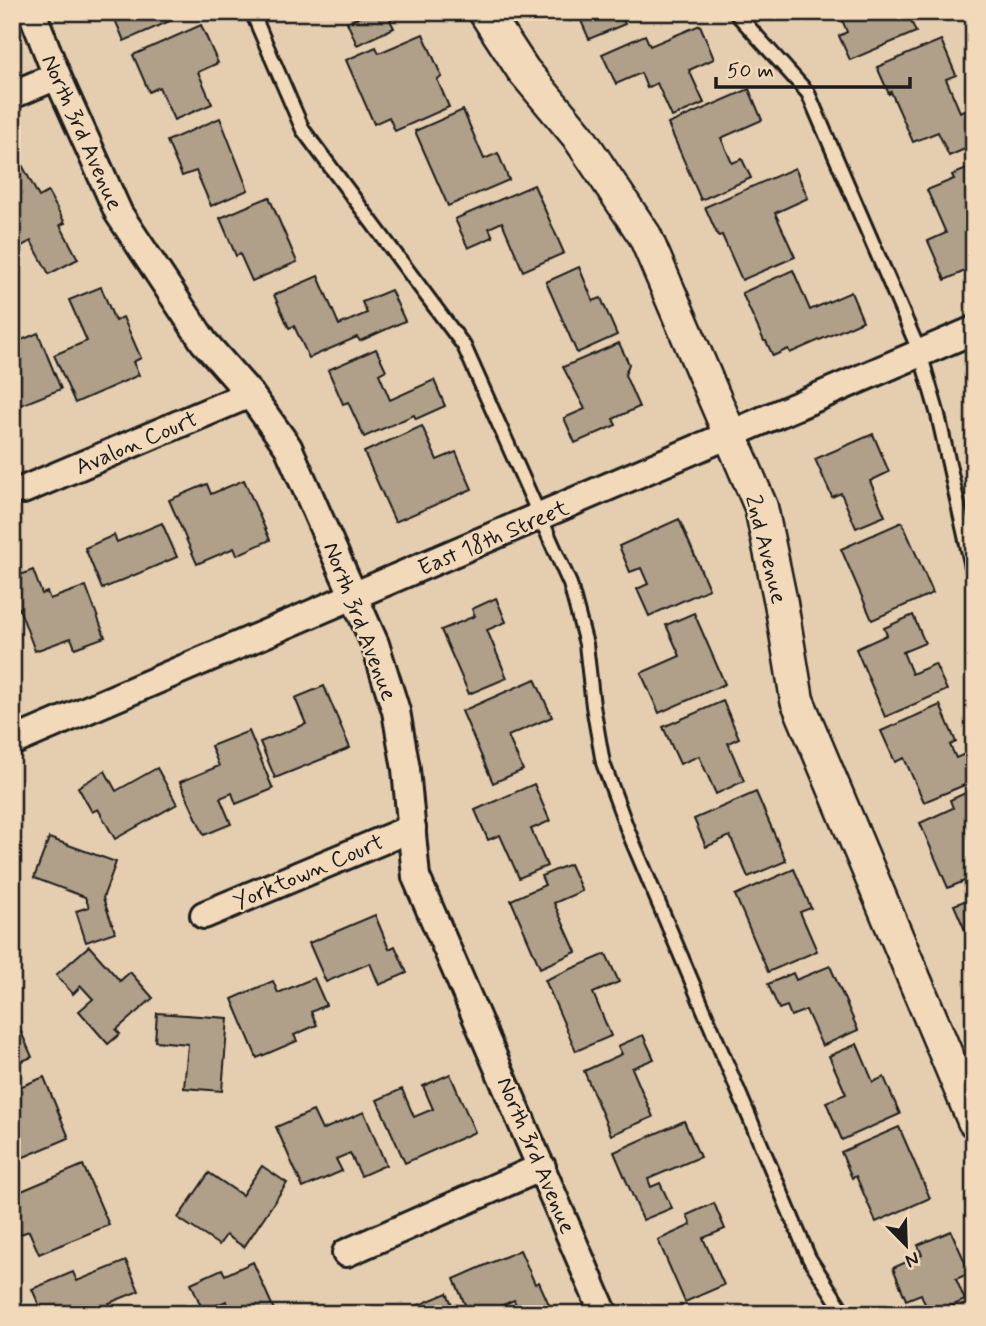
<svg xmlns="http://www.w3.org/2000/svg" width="986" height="1326" viewBox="0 0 986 1326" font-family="Mynerve,sans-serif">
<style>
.building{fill:#b09f89;stroke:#1c1c1c;stroke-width:2}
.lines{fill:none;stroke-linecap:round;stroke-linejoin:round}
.service-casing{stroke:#1c1c1c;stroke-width:18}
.minor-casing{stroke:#1c1c1c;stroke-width:32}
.tertiary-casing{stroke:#1c1c1c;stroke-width:37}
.service{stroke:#f2d9ba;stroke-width:12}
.minor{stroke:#f2d9ba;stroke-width:26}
.tertiary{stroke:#f2d9ba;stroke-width:32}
.labels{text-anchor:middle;stroke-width:5;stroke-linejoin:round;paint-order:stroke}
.street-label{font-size:23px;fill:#1c1c1c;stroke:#f2d9ba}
</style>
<rect width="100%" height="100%" fill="#e5ceb0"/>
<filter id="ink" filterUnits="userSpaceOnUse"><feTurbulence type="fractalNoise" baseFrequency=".0143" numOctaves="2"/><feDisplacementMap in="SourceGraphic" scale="14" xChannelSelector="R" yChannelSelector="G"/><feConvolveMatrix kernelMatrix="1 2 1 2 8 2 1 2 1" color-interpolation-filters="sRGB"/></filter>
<g filter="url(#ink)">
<!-- building -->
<g class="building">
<polygon points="107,12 175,12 177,18 124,41 114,17 110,19"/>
<polygon points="360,12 408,12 390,20 394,28 357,45 347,22 362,16"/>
<polygon points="566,12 620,12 625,24 589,39 579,16 570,21"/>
<polygon points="839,12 907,12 916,32 850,60 839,36 847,32"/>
<polygon points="201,25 218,63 198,72 212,104 174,120 159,87 149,92 133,55"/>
<polygon points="700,25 714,59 689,70 704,103 672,117 657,83 647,88 641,73 616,84 602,54 645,35 650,46"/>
<polygon points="423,34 442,77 437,79 449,107 395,131 389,117 374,124 346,60 376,47 379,53"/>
<polygon points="941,40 956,75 946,79 960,112 970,107 974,117 974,145 949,156 938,132 913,142 891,92 889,94 877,67"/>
<polygon points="749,89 762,120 721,138 732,163 742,159 751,178 701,200 668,124"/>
<polygon points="463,110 484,159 498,153 509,180 448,206 415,131"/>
<polygon points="220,118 248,190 211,206 196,171 182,176 167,141"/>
<polygon points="20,161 39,197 48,192 65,223 60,225 78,259 49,274 31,241 12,251 12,166"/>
<polygon points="974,166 974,267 945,280 928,241 946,233 927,190 954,179 952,175"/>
<polygon points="795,168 808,198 775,213 795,257 742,280 722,235 718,236 705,207"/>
<polygon points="534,185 564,253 523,271 502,222 489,228 493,237 468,248 455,219"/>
<polygon points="269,197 297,262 252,281 240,254 236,256 220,218"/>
<polygon points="579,267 593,301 601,298 617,335 577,353 546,282"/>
<polygon points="793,270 810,310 851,292 863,321 790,353 788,349 773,356 766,341 764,341 742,293"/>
<polygon points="318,276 339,325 367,313 362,302 391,290 405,321 360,341 357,337 309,358 294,326 289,328 274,295"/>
<polygon points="101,287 115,321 123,317 141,358 133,362 139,375 75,403 54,355 87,341 69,300"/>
<polygon points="38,333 61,389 16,407 12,399 12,344"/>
<polygon points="619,343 629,364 625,375 639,407 613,419 616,425 575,443 564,418 585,409 563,367"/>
<polygon points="376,349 386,370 379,374 390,400 434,380 445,406 416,419 414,415 364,437 348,402 343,404 328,370"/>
<polygon points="422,426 437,460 456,452 472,489 395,522 364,452"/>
<polygon points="873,434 889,472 870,481 885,516 856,528 841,493 832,497 815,459"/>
<polygon points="244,480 270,540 237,555 234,548 197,564 169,500 207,484 211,494"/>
<polygon points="679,519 709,589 649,616 637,589 648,584 641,568 630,572 619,546"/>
<polygon points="902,522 933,593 872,620 841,549"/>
<polygon points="162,523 177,557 102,589 85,548 114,535 117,542"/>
<polygon points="33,570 42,594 47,592 50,599 86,586 105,637 75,648 71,638 35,651 19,608 12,610 12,578"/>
<polygon points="496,598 506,622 487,630 507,678 469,694 441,630 475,616 472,609"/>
<polygon points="694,613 725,684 659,713 641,673 680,656 666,625"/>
<polygon points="913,615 925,643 903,652 912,674 935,664 947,690 885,717 856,649 887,635 884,628"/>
<polygon points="535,679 552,717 508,736 523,770 493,783 462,711"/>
<polygon points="324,686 350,748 275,778 260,742 306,724 295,698"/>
<polygon points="723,701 739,738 728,743 744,781 716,794 699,756 680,764 663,727"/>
<polygon points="940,705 956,742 950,745 956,758 974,750 974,781 924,802 904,758 895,762 881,731"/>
<polygon points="249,731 273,789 236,804 232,793 220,798 231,824 204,835 180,782 219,766 211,746"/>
<polygon points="157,768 177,804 115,839 98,809 92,812 78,787 105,771 116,791"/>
<polygon points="534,784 550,821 531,829 547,866 519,878 500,835 488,840 475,810"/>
<polygon points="974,789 974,822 966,825 974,843 974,877 948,888 920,823 953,808 950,800"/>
<polygon points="756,792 786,861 748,877 730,836 706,847 694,819"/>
<polygon points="49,838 116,862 103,898 115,932 86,942 76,911 89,907 85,897 34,878"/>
<polygon points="570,864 582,891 554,903 576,952 540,968 511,900 545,885 541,876"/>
<polygon points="794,869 811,908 800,912 817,951 768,972 735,895"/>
<polygon points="974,891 974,951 954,905 972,898 970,893"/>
<polygon points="375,915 389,949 395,946 407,973 379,985 370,963 326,982 309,943"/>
<polygon points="89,946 120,981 130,972 153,998 116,1030 120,1034 108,1044 79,1011 93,999 81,986 73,994 56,975"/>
<polygon points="606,954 619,982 593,993 611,1036 576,1051 545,980"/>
<polygon points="830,966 858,1030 822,1046 806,1010 791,1016 787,1006 779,1009 768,984 793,973 796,980"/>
<polygon points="314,978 326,1005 311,1012 317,1025 294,1035 297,1041 257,1058 232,999 273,981 278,993"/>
<polygon points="12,1011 32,1057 12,1065"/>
<polygon points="157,1013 228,1018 222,1091 184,1088 188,1044 155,1041"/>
<polygon points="643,1035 654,1059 632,1068 653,1117 611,1135 584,1071 622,1054 618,1046"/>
<polygon points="857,1044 873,1082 884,1077 900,1114 842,1140 826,1102 846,1094 829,1056"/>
<polygon points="450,1074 475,1132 405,1163 377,1100 402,1089 414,1117 433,1109 423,1086"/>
<polygon points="44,1077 69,1138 12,1162 12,1090"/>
<polygon points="313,1111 322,1130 364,1112 386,1165 361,1176 350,1153 336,1159 342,1171 303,1188 276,1127"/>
<polygon points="684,1121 700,1157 648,1179 651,1187 660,1183 672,1208 643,1220 614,1152"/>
<polygon points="899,1127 930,1198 876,1222 856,1176 852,1178 841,1152"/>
<polygon points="83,1165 109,1225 39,1254 29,1231 15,1236 12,1229 12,1195"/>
<polygon points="262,1166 287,1183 244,1247 226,1235 219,1245 178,1218 209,1173 242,1195"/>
<polygon points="714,1203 725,1229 703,1238 724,1285 685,1302 658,1240 691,1225 687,1215"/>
<polygon points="951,1231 970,1273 956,1279 965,1300 934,1314 929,1314 921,1294 906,1300 893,1268 922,1255 918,1245"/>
<polygon points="520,1250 535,1284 539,1282 551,1309 541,1314 520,1314 514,1300 483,1314 469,1314 454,1279"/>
<polygon points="126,1261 139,1291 109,1303 114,1314 43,1314 32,1289 73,1272 77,1281"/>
<polygon points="253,1262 276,1314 231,1314 226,1301 203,1311 191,1283 222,1269 225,1275"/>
<polygon points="447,1293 456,1314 417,1314 414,1307"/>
</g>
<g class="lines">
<defs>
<g id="service">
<polyline points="252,12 303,130 464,346 570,584 586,644 593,706 603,763 628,831 809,1258 845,1314"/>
<polyline points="735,12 808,93 920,353 938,415 974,576"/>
</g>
<g id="minor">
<polyline points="32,12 57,76 119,214 204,342 250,394 288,447 331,545 375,644 396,711 406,769 416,877 604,1314"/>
<polyline points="12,95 57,76"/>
<polyline points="23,490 250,394"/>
<polyline points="12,742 974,330"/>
<polyline points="204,915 412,828"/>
<polyline points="346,1253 542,1167"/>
</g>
<polyline id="tertiary" points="485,12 523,70 578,136 645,236 761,507 781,603 797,700 974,1121"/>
</defs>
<!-- service casing -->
<use href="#service" class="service-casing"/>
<!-- minor casing -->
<use href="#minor" class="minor-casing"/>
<!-- tertiary casing -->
<use href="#tertiary" class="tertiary-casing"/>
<!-- service -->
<use href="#service" class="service"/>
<!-- minor -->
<use href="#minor" class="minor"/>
<!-- tertiary -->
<use href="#tertiary" class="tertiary"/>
</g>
</g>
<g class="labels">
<!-- street labels -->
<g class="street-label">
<text transform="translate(83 132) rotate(66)" y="8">North 3rd Avenue</text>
<text transform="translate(136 442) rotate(-23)" y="8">Avalon Court</text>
<text transform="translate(493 537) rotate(-23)" y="8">East 18th Street</text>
<text transform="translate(767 549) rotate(76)" y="8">2nd Avenue</text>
<text transform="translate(361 621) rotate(69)" y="8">North 3rd Avenue</text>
<text transform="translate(308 871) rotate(-23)" y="8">Yorktown Court</text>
<text transform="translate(537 1155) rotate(67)" y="8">North 3rd Avenue</text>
</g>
</g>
<!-- margin -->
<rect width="986" height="1326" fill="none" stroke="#f2d9ba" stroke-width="42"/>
<rect x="21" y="21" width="944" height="1284" fill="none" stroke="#1c1c1c" stroke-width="2.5" filter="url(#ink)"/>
<!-- north arrow -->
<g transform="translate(906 1245) rotate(157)" stroke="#f2d9ba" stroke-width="5" paint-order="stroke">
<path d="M0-5L12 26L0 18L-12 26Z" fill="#1c1c1c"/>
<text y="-10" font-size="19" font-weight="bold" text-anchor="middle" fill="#1c1c1c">N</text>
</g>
<!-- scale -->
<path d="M716 77v10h194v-10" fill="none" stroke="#1c1c1c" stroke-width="3.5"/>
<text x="727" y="77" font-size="21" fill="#1c1c1c" stroke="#f2d9ba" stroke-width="5" paint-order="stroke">50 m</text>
</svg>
